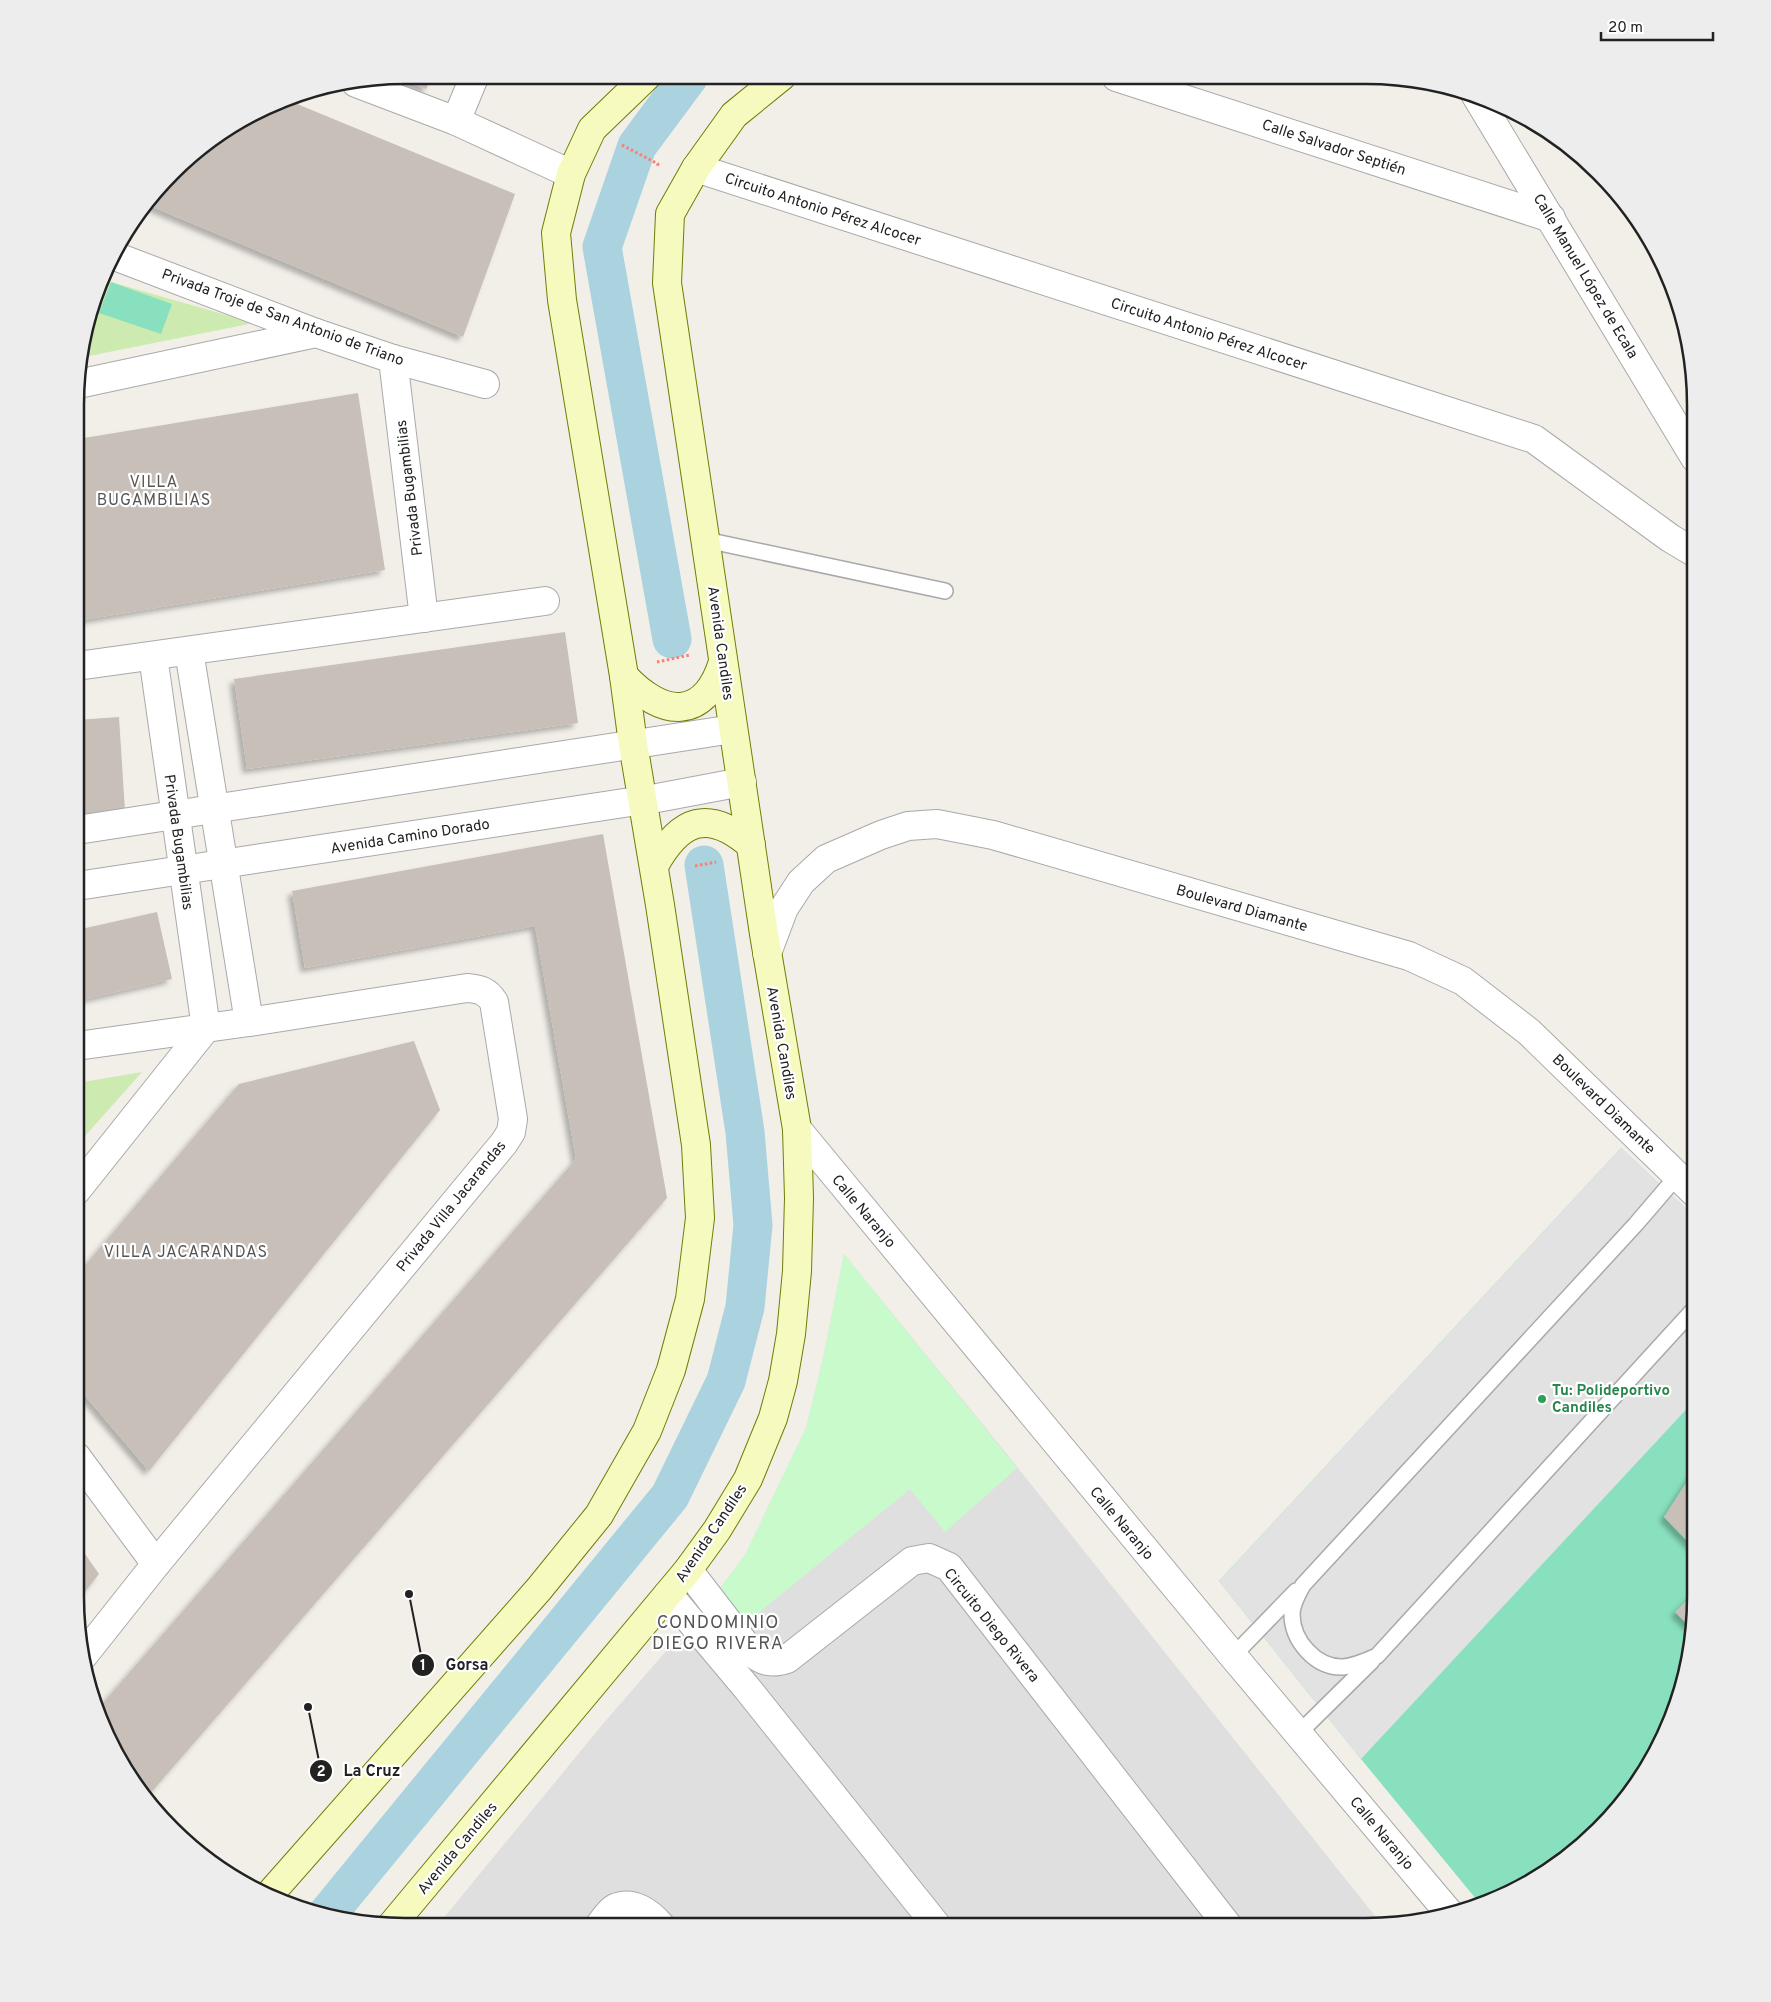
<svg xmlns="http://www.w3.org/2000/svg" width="1771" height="2002" viewBox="0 0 1771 2002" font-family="Overpass,sans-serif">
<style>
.residential{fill:#e0dfdf}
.grass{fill:#cdebb0}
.park{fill:#c8facc}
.pitch{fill:#88e0be}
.parking{fill:#e2e2e2}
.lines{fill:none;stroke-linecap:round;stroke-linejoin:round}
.canal{stroke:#aad3df;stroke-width:39}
.building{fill:#c7bfb8;filter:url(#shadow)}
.lane-casing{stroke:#a9a9a9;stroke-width:18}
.street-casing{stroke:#a9a9a9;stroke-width:30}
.secondary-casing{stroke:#707d05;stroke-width:30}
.path{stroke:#fa8072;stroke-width:3;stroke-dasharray:2.5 2.5;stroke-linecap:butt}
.lane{stroke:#fff;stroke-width:15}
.street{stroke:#fff;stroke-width:28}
.secondary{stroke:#f7fabf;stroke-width:28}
.leisure-dot{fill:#2e9e5b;stroke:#fff;stroke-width:2}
.labels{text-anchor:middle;stroke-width:4.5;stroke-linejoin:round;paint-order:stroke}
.street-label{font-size:15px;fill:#222;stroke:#fff}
.leisure-label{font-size:15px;font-weight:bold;fill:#27864d;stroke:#fff;text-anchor:start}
.neighbourhood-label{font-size:16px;letter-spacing:1px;fill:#555;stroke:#fff}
.quarter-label{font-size:18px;letter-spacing:1px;fill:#555;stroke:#fff}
.rim{fill:none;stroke:#222;stroke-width:2.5}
.leader{fill:none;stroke:#222;stroke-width:2}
.callout-dot{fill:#222;stroke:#fff;stroke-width:2}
.mark-label{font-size:15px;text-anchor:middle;font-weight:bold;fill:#fff}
.callout-label{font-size:16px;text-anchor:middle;font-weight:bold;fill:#222;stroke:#fff;stroke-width:4.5;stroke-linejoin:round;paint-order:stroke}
</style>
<defs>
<filter id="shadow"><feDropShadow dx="-4.5" dy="4.5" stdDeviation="2.5" flood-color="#0004"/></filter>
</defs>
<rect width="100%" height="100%" fill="#f2efe9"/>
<!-- residential -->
<polygon class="residential" points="844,1254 998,1443 1383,1926 437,1926 602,1725 717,1592 745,1555 806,1428 823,1358"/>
<!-- grass -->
<g class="grass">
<polygon points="111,282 254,323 79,358 92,300"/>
<polygon points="142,1072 77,1145 77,1083"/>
</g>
<!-- park -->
<polygon class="park" points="844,1254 1017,1468 945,1532 910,1489 746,1623 717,1592 745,1555 806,1428 823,1358"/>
<!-- pitch -->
<g class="pitch">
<polygon points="111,282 172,304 161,334 99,313"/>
<polygon points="1621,1148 1695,1217 1695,1619 1685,1683 1652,1762 1600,1830 1549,1872 1481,1905 1361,1759 1219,1581"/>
</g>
<!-- parking -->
<polygon class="parking" points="1621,1148 1695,1217 1695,1400 1361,1759 1219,1581"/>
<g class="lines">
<!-- canal -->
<g class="canal">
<polyline points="672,639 602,247 637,146 689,76"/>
<polyline points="325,1917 670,1496 726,1381 745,1307 753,1225 745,1132 704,865"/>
</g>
</g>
<!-- building -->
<g class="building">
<polygon points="404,75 432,75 426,89 394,77"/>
<polygon points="285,99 515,194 463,337 148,205 187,157 239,119"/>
<polygon points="358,393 385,570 77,621 78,439"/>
<polygon points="565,632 578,723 247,769 234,679"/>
<polygon points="119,717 125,811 77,814 77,720"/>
<polygon points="603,834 667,1198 148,1796 130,1780 96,1711 576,1159 535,926 305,968 292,891"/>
<polygon points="157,912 172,979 77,1001 77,930"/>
<polygon points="414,1041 440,1110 149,1471 76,1385 76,1276 239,1084"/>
<polygon points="1695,1469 1695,1549 1664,1517"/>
<polygon points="76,1541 99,1574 76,1603"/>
<polygon points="1695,1592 1695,1619 1693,1630 1675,1612"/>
</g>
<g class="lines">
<defs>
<g id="lane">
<polyline points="706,540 945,591"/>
<path d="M1678 1175 1636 1224 1303 1585C1298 1594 1292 1604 1292 1614 1292 1641 1316 1668 1343 1667 1355 1666 1366 1661 1377 1656L1695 1308"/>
<polyline points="1233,1656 1296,1591"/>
<polyline points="1299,1733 1372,1661"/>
</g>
<g id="street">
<polyline points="1116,77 1551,218"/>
<polyline points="356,83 456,121 571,174"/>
<polyline points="1475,94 1695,458"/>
<polyline points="456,121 475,75"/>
<polyline points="696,168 1534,439 1670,538 1695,553"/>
<polyline points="112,255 316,333 393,359 485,384"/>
<polyline points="393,359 424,618"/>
<polyline points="78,384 316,333"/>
<polyline points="189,651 249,1022"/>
<polyline points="77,666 545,601"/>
<polyline points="77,830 733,729"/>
<polyline points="77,886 657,798 742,782"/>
<polyline points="767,953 784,908 801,882 826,859 881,835 908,826 937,824 993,835 1409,956 1463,981 1529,1032 1695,1193"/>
<path d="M77 1046 249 1022 467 988C480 989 487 991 494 1002L513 1119 511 1132 504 1143 156 1564 83 1656"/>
<polyline points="797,1129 1233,1656 1450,1914"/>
<polyline points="76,1191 206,1028 153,656"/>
<polyline points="76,1456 156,1564"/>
<path d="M688 1570 751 1652C763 1662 772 1664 787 1659L912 1561 929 1558 949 1567 1228 1926"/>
<polyline points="668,1594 746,1687 937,1926"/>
<path d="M599 1926C603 1921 609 1911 615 1908 633 1900 650 1913 661 1926"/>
</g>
<g id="secondary">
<path d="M624 676C662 717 704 722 723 662"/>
<path d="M654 866C680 819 708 808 751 845"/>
<polyline points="269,1895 539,1589 599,1515 647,1431 671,1370 690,1299 700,1218 696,1145 660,905 633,744 624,676 562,300 556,233 571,174 592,129 647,76"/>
<polyline points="391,1926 688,1570 717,1530 748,1479 773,1418 783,1381 791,1334 797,1271 799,1198 797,1129 764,934 667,283 670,214 696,168 734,115 782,76"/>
</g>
</defs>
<!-- lane casing -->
<use href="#lane" class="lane-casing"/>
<!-- street casing -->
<use href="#street" class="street-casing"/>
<!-- secondary casing -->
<use href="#secondary" class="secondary-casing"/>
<!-- path -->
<g class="path">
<polyline points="622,145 658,164 657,167"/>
<polyline points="657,662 690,655"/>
<polyline points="695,866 716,862"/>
</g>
<!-- lane -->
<use href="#lane" class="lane"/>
<!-- street -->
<use href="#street" class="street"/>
<!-- secondary -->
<use href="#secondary" class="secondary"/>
</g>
<!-- markers -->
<circle class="leisure-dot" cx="1542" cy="1399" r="5"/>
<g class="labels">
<!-- street labels -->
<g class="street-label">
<text transform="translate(1334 147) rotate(18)" y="5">Calle Salvador Septién</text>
<text transform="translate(823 209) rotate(18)" y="5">Circuito Antonio Pérez Alcocer</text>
<text transform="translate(1586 276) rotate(59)" y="5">Calle Manuel López de Ecala</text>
<text transform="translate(283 317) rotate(20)" y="5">Privada Troje de San Antonio de Triano</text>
<text transform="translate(1209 334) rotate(18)" y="5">Circuito Antonio Pérez Alcocer</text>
<text transform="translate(409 488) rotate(-97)" y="5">Privada Bugambilias</text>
<text transform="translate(721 643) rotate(82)" y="5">Avenida Candiles</text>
<text transform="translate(410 836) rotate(-9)" y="5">Avenida Camino Dorado</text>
<text transform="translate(179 842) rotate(82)" y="5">Privada Bugambilias</text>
<text transform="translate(1242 908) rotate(16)" y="5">Boulevard Diamante</text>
<text transform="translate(782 1043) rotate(80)" y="5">Avenida Candiles</text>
<text transform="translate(1604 1104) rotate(44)" y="5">Boulevard Diamante</text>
<text transform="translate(451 1206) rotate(-51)" y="5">Privada Villa Jacarandas</text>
<text transform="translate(864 1211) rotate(50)" y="5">Calle Naranjo</text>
<text transform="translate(1122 1523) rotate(50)" y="5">Calle Naranjo</text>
<text transform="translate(711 1533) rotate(-56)" y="5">Avenida Candiles</text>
<text transform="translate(992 1625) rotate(51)" y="5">Circuito Diego Rivera</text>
<text transform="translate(1382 1833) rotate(50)" y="5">Calle Naranjo</text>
<text transform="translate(457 1848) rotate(-50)" y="5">Avenida Candiles</text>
</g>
<!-- leisure labels -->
<g class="leisure-label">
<text x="1552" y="1395">Tu: Polideportivo<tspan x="1552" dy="17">Candiles</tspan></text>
</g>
<!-- neighbourhood labels -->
<g class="neighbourhood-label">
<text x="154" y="487">VILLA<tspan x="154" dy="18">BUGAMBILIAS</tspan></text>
<text x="186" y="1257">VILLA JACARANDAS</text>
</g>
<!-- quarter labels -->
<g class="quarter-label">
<text x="718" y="1628">CONDOMINIO<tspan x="718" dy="21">DIEGO RIVERA</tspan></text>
</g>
</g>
<!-- crop -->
<path d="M0 0H1771V2002H0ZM405 84H1366A321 321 0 0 1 1687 405V1597A321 321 0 0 1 1366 1918H405A321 321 0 0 1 84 1597V405A321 321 0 0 1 405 84Z" fill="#ededed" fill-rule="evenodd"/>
<path class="rim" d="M405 84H1366A321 321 0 0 1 1687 405V1597A321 321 0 0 1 1366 1918H405A321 321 0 0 1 84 1597V405A321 321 0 0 1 405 84Z"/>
<!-- callouts -->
<path class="leader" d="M409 1594L423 1665M308 1707L321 1771"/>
<g class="callout-dot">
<circle cx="409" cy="1594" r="5"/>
<circle cx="308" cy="1707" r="5"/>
<circle cx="423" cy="1665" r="12"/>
<circle cx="321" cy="1771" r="12"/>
</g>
<g class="mark-label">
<text x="423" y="1670">1</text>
<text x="321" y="1776">2</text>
</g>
<g class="callout-label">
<text x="467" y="1670">Gorsa</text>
<text x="372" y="1776">La Cruz</text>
</g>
<!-- scale -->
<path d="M1601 32v8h112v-8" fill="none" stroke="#222222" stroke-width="2.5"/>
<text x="1608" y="32" font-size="15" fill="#222222" stroke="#ffffff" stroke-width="4" paint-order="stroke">20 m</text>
</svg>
